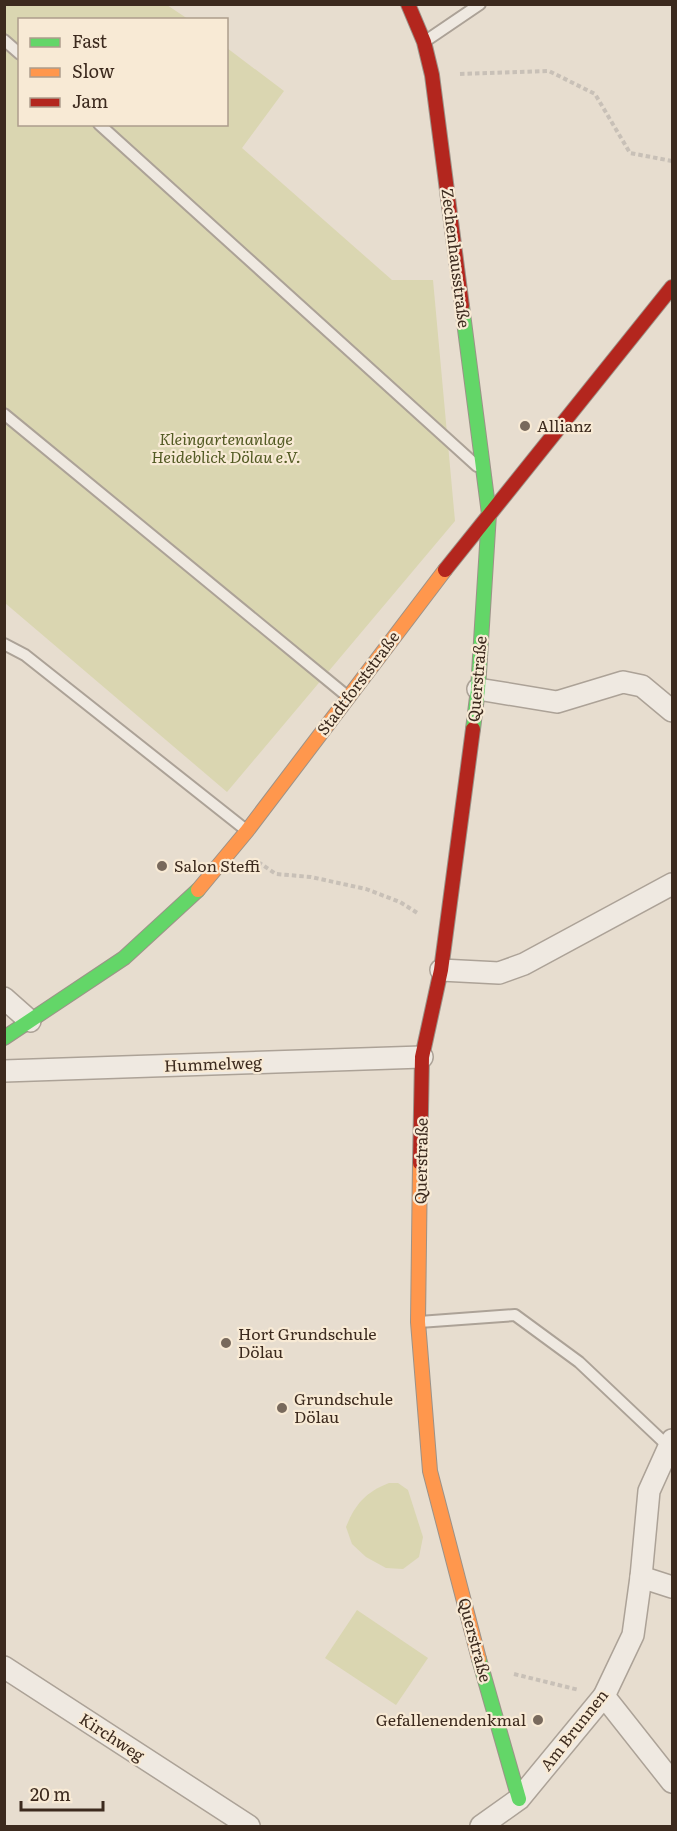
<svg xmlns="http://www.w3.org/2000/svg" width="677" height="1831" viewBox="0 0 677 1831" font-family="Literata,serif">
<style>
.green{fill:#dad6b1}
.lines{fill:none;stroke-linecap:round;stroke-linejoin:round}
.lane-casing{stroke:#aca297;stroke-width:14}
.street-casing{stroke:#aca297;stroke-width:24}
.fast-casing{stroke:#9c9288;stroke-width:16}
.slow-casing{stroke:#9c9288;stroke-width:16}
.jam-casing{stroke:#9c9288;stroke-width:16}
.path{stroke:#c8c0b7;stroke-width:4;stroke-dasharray:4.5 3;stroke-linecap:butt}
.lane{stroke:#efe9e1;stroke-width:10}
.street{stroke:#efe9e1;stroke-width:21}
.fast{stroke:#63d668;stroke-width:14}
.slow{stroke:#ff974d;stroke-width:14}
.jam{stroke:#b3261e;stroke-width:14}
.poi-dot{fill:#78695c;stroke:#f8ead5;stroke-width:2}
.labels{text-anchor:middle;stroke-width:4.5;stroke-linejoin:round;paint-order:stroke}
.street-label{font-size:16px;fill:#3c2a1e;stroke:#f8ead5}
.poi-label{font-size:16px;fill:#3c2a1e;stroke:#f8ead5;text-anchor:start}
.park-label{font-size:16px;font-style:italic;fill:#525a23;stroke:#f8ead5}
</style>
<rect width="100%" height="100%" fill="#e7ddcf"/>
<!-- green -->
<g class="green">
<polygon points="5,5 167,5 188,19 20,20 20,124 226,124 227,48 284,91 242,148 392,280 433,280 455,521 227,792 5,603"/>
<path d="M389 1483H398L408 1490 423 1537 419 1557 403 1569 386 1568 366 1557 352 1544 346 1527C355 1504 366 1492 389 1483Z"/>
<polygon points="357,1610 428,1658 396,1705 325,1658"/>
</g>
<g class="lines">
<defs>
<g id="lane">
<polyline points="4,40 20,54"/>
<polyline points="427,40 480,4"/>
<polyline points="99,124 477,466"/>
<polyline points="4,414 347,696"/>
<polyline points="4,644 25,655 246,830"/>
<polyline points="419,1322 515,1315 579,1362 669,1447"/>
</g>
<g id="street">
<polyline points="478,689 557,702 623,682 642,686 672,711"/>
<polyline points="441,970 499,973 524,964 672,884"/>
<polyline points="4,998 30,1021"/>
<polyline points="4,1071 422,1057"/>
<polyline points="641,1577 672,1587"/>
<polyline points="4,1667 249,1826"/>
<polyline points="604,1696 672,1782"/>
<polyline points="481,1826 519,1799 604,1696 633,1635 641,1577 649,1491 672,1440"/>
</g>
<g id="fast">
<polyline points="462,306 489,514 478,689 473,729"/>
<polyline points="4,1038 124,958 198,890"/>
<polyline points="479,1659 519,1799"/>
</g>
<g id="slow">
<polyline points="198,890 247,831 445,570"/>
<polyline points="420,1163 418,1322 430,1471 479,1659"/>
</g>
<g id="jam">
<polyline points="408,4 424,42 432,75 462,306"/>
<polyline points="445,570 672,287"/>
<polyline points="420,1163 422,1057 441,970 473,729"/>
</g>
</defs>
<!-- lane casing -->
<use href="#lane" class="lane-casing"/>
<!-- street casing -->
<use href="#street" class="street-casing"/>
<!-- fast casing -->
<use href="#fast" class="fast-casing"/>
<!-- slow casing -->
<use href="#slow" class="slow-casing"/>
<!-- jam casing -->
<use href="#jam" class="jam-casing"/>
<!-- path -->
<g class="path">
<polyline points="460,74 549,71 595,94 630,153 672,161"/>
<polyline points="258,862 276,874 311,877 366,889 400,902 419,914"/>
<polyline points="514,1674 579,1690"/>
</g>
<!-- lane -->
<use href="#lane" class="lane"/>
<!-- street -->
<use href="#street" class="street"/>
<!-- fast -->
<use href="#fast" class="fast"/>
<!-- slow -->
<use href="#slow" class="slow"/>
<!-- jam -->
<use href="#jam" class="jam"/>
</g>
<!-- markers -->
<g class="poi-dot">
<circle cx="525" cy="426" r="6"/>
<circle cx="162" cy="866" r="6"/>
<circle cx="226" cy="1343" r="6"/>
<circle cx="282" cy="1408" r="6"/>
<circle cx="538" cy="1720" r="6"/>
</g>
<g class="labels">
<!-- street labels -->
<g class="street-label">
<text transform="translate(456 258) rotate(83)" y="6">Zechenhausstraße</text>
<text transform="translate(477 679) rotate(-85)" y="6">Querstraße</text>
<text transform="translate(358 683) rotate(-53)" y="6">Stadtforststraße</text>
<text transform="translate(213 1064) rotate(-2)" y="6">Hummelweg</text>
<text transform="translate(421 1161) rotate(-89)" y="6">Querstraße</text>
<text transform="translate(475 1640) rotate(75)" y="6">Querstraße</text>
<text transform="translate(574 1730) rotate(-52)" y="6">Am Brunnen</text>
<text transform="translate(112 1737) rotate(33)" y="6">Kirchweg</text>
</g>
<!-- poi labels -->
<g class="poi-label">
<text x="537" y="432">Allianz</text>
<text x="174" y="872">Salon Steffi</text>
<text x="238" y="1340">Hort Grundschule<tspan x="238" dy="18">Dölau</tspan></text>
<text x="294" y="1405">Grundschule<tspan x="294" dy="18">Dölau</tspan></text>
<text x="526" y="1726" text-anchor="end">Gefallenendenkmal</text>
</g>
<!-- park labels -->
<g class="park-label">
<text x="226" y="445">Kleingartenanlage<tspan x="226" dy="18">Heideblick Dölau e.V.</tspan></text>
</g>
</g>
<!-- border -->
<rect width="677" height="1831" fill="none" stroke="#3c2a1e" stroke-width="12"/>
<!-- legend -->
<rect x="18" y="18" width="210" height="108" fill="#f8ead5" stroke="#ad9d8c" stroke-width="1.5"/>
<rect x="30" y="38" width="30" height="9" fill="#63d668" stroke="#ad9d8c" stroke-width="1.5"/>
<text x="72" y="48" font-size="18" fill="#3c2a1e">Fast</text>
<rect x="30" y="68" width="30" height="9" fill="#ff974d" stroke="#ad9d8c" stroke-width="1.5"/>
<text x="72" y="78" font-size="18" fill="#3c2a1e">Slow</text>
<rect x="30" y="98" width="30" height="9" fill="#b3261e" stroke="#ad9d8c" stroke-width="1.5"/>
<text x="72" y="108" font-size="18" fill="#3c2a1e">Jam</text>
<!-- scale -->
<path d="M21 1801v9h82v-9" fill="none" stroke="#3c2a1e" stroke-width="3"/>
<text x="30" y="1801" font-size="18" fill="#3c2a1e" stroke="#f8ead5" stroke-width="4.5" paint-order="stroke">20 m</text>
</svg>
